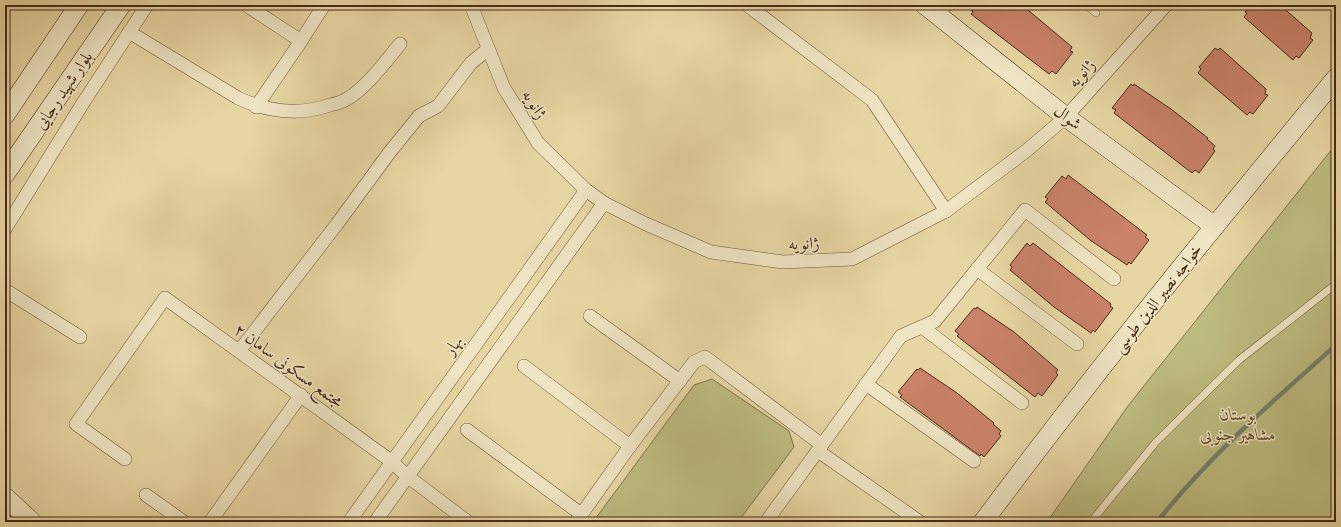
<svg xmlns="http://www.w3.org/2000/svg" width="1341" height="527" viewBox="0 0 1341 527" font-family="'Sorts Mill Goudy',Amiri,serif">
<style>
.green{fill:#bdbc80;stroke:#82744c}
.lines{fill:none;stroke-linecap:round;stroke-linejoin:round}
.stream{stroke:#77806d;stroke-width:4.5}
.building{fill:#ca8269;stroke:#462b18}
.lane-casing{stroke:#6e563b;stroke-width:8}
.street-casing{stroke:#6e563b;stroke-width:14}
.secondary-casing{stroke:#462b18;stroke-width:20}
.lane{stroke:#efe4c3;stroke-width:7}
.street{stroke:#efe4c3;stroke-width:13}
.secondary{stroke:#efe4c3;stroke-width:19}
.labels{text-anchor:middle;stroke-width:3;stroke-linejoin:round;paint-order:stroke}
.street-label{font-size:17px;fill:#462b18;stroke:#efe4c3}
.park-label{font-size:17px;font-style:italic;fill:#5e482d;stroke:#efe4c3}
</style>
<rect width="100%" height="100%" fill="#e7d6a3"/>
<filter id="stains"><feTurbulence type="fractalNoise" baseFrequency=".005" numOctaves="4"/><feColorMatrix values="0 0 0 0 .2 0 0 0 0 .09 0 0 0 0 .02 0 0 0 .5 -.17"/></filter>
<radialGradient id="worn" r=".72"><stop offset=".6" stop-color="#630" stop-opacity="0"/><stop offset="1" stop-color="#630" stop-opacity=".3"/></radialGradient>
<!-- green -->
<g class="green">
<polygon points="1336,144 1336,522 1047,522 1128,406"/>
<polygon points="712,379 789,431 794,447 738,522 593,522 694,385"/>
</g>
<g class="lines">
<!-- stream -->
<path class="stream" d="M1157 522C1209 456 1274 400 1336 345"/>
</g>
<!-- building -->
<g class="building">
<polygon points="965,5 1031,5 1028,10 1072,47 1070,51 1073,52 1056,74 1052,71 1049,74 971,14 973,12"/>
<polygon points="1250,5 1280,5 1312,33 1310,38 1313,40 1299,58 1296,56 1293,60 1244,17 1247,13 1245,12"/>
<polygon points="1215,48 1218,50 1220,48 1266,89 1265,94 1268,95 1253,114 1250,112 1247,115 1198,73 1201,69 1199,67"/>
<polygon points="1131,84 1133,86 1134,84 1171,109 1208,138 1207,139 1215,146 1213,149 1215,151 1199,173 1195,170 1192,173 1114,113 1116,110 1112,108"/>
<polygon points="1068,175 1147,235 1145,237 1149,240 1131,264 1129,262 1127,265 1090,240 1045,202 1048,199 1045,197 1062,176 1066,179"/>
<polygon points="1027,243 1030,246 1033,243 1111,304 1110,306 1113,308 1095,332 1093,330 1091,333 1054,307 1010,270 1012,267 1010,265"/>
<polygon points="977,307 1014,332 1058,370 1056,373 1058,375 1042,396 1038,393 1035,397 957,336 959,334 955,331 974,308 976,309"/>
<polygon points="920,368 957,393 994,423 993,424 1001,431 999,434 1001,436 984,457 981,454 980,456 900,397 902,395 898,392 917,369 918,370"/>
</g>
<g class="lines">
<defs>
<g id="lane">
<polyline points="1086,5 1096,13"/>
<polyline points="940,16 949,5"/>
<polyline points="1091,522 1156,442 1239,360 1336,284"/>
</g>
<g id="street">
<polyline points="246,5 301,41"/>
<polyline points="471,5 504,88 538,143 586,190 604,203 646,224 711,252 783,262 852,259 946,211 1026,151 1066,117 1166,5"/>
<polyline points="747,5 872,100 946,211"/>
<path d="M129 32 238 98C268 112 298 116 330 105 335 104 342 102 347 99 366 88 386 61 400 44"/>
<polyline points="256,107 301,41 324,5"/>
<polyline points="5,229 83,103 147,5"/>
<polyline points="977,269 1077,344"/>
<polyline points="5,290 80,337"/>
<polyline points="590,316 680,381"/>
<polyline points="922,327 1022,403"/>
<polyline points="240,350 337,224 389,153 419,116 438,106 471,63 488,49"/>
<polyline points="524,366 630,446"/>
<polyline points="866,384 974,461"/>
<polyline points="467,430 581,514"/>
<polyline points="818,451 920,522"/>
<polyline points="125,459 76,424 165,298 391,461 407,476 468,522"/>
<polyline points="146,495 184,522"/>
<polyline points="210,522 301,395"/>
<polyline points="349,522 586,190"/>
<polyline points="375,522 604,203"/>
<polyline points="576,522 630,446 694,362 705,357 822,445"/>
<polyline points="766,522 901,336 935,321 1025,210 1114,279"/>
</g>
<g id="secondary">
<polyline points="925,5 1066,117 1214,226"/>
<polyline points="5,115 79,5"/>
<polyline points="5,174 121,5"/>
<polyline points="5,497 32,522"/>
<path d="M983 522C1096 370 1216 224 1336 78"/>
</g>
</defs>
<!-- lane casing -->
<use href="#lane" class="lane-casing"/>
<!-- street casing -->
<use href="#street" class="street-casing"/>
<!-- secondary casing -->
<use href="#secondary" class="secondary-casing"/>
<!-- lane -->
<use href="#lane" class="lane"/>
<!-- street -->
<use href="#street" class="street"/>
<!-- secondary -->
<use href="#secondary" class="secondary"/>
</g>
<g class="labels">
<!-- street labels -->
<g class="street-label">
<text transform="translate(1081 73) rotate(-48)" y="6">ژانویه</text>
<text transform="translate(63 90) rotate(-56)" y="6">بلوار شهید رجایی</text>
<text transform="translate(535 104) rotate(58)" y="6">ژانویه</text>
<text transform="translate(1068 117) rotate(37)" y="6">شوال</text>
<text transform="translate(804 243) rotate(-2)" y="6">ژانویه</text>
<text transform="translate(1157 298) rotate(-52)" y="6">خواجه نصیر الدین طوسی</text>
<text transform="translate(453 345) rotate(-54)" y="6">بهار</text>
<text transform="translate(289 365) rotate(36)" y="6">مجتمع مسکونی سامان ۲</text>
</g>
<!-- park labels -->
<g class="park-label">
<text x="1238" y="420">بوستان<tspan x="1238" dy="20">مشاهیر جنوبی</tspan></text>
</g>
</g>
<!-- margin -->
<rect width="1341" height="527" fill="none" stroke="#e7d6a3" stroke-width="20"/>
<rect x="6" y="6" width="1329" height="515" fill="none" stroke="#462b18" stroke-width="2"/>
<rect x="10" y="10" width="1321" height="507" fill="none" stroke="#462b18"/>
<rect width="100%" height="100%" filter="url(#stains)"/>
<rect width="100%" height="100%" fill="url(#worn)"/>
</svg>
